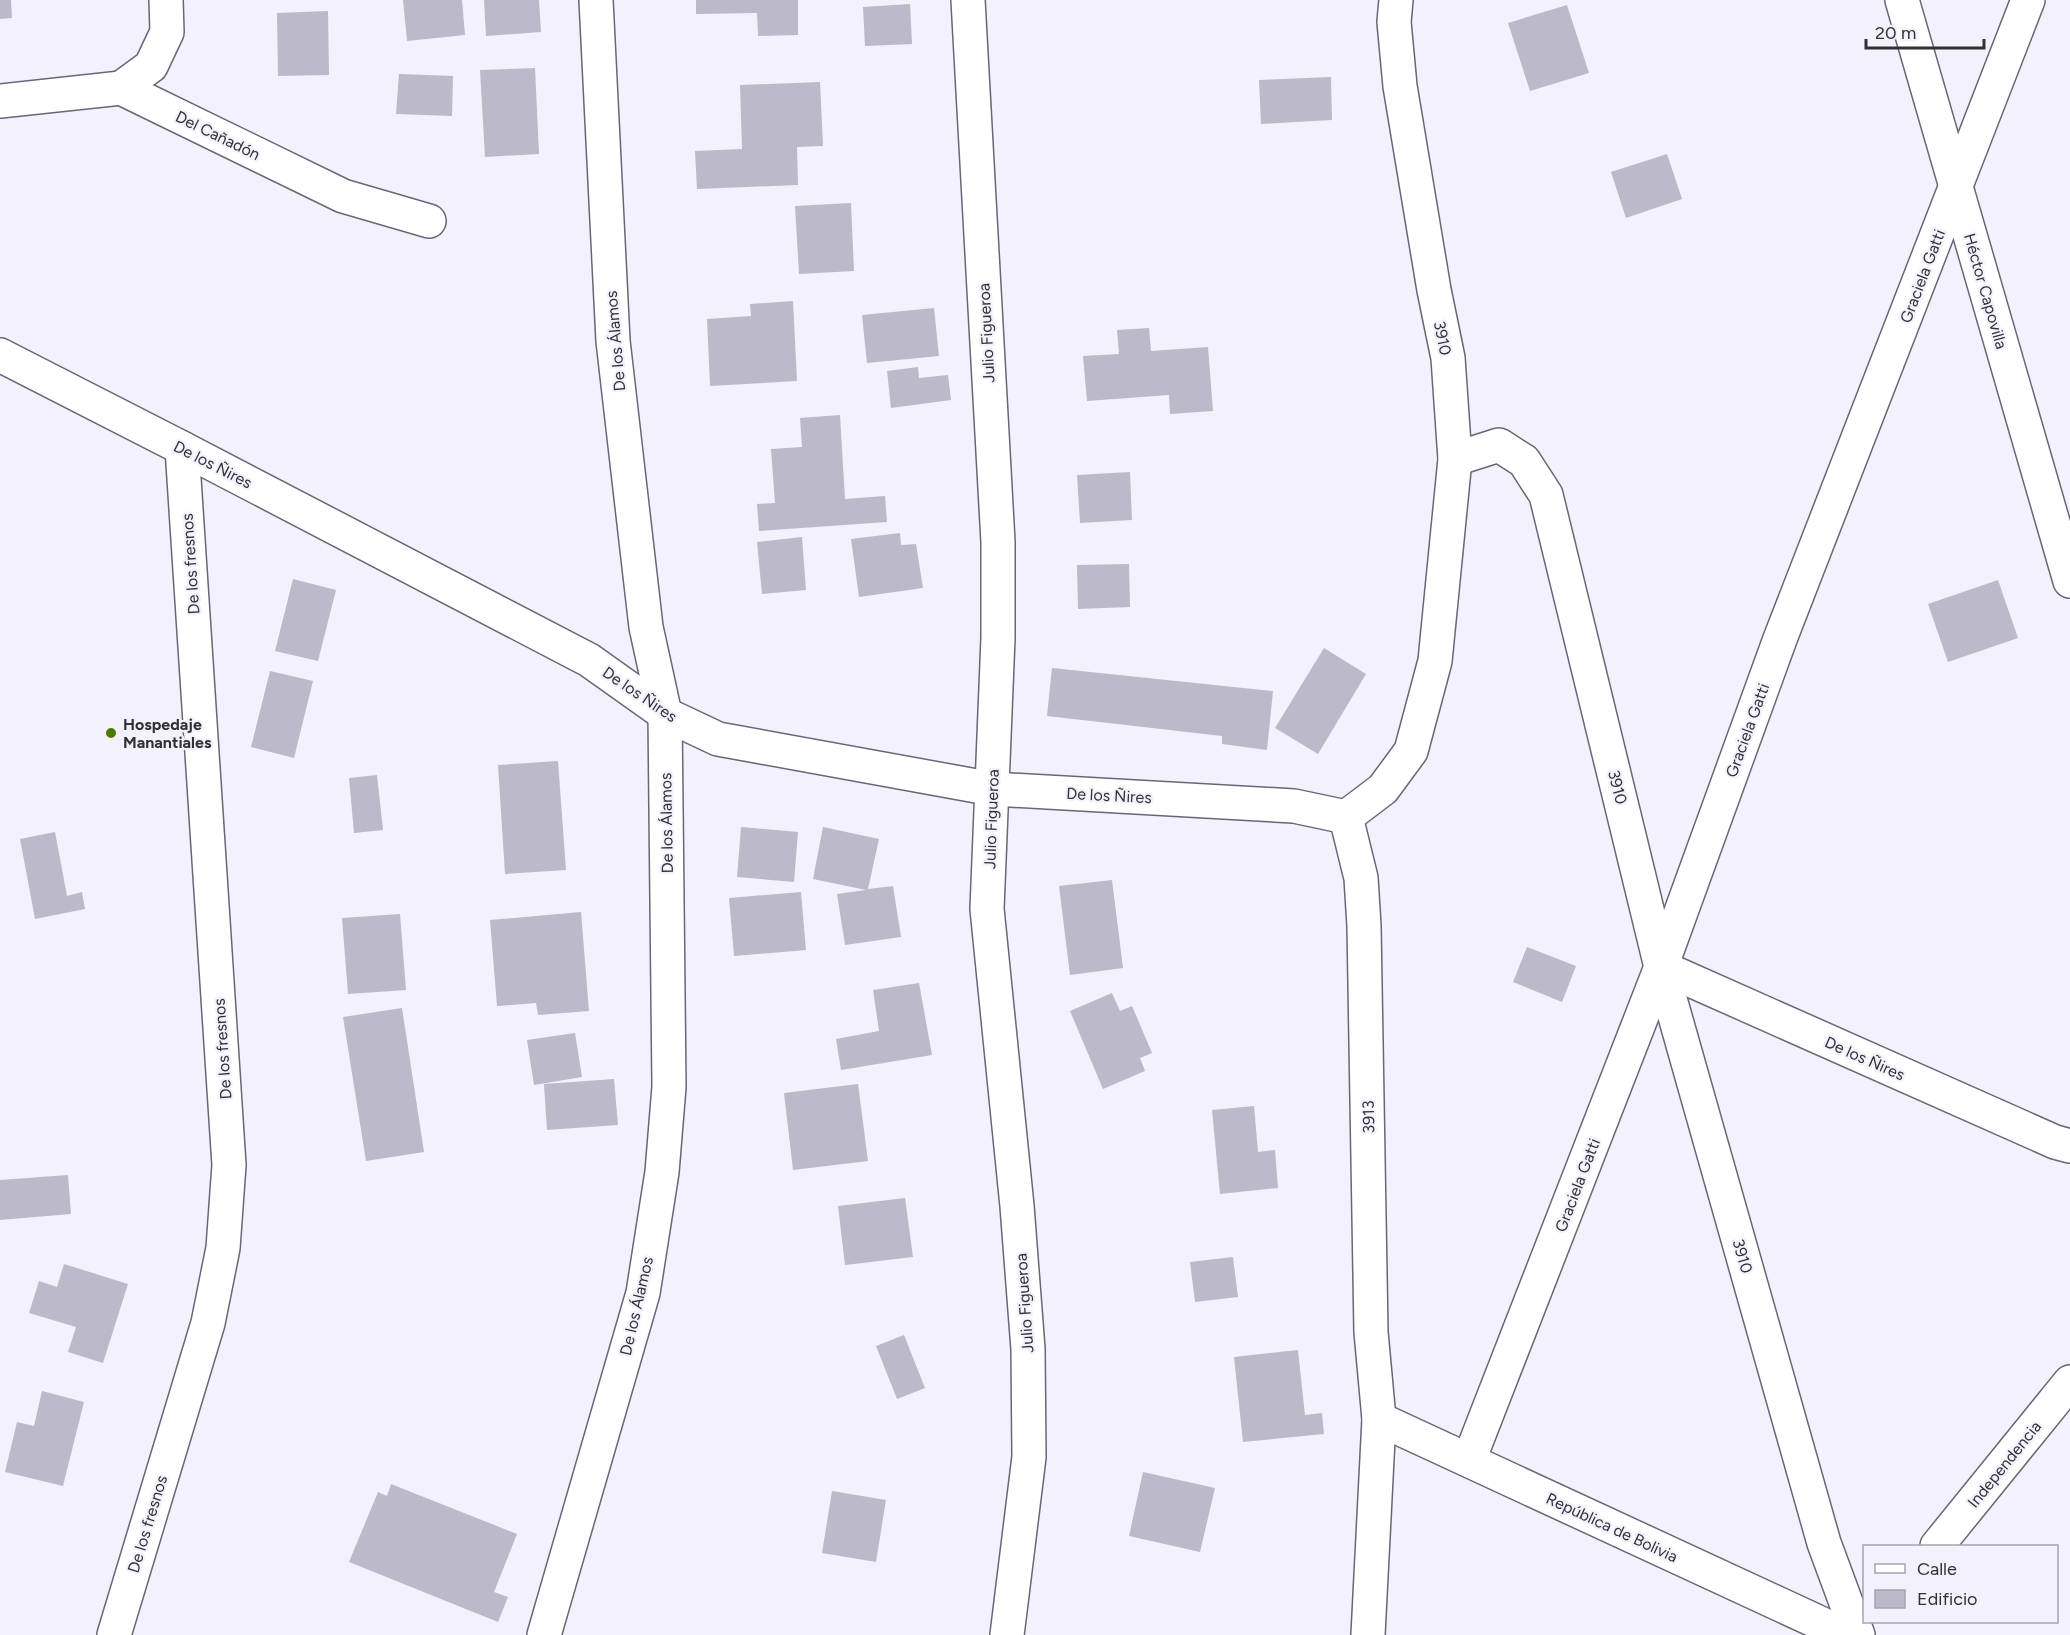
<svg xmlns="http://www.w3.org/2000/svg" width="2070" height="1635" viewBox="0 0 2070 1635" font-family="Figtree,sans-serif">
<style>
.building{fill:#bcb9ca}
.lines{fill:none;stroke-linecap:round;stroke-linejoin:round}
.street-casing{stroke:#696675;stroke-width:36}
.street{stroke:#fff;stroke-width:33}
.poi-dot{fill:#4c7a00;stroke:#f3f1fc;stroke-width:2}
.labels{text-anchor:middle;stroke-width:4.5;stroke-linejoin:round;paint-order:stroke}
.street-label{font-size:16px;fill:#313036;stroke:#f3f1fc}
.poi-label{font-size:16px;font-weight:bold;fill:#313036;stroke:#f3f1fc;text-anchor:start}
</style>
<rect width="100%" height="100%" fill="#f3f1fc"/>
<!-- building -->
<g class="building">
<polygon points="0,0 11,0 12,18 0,19"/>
<polygon points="403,0 462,0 465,35 407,41"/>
<polygon points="484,0 539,0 541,32 486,36"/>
<polygon points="696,0 798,0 798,35 758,36 757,13 696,14"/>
<polygon points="910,4 912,44 865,46 863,7"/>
<polygon points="1567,5 1589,73 1530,91 1508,23"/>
<polygon points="328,11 329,75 278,76 277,13"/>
<polygon points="535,68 539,154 485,157 480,70"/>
<polygon points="399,74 453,76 452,116 396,114"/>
<polygon points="1331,77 1332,120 1261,124 1259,80"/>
<polygon points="820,82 823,146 797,147 798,185 697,189 695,151 742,149 740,85"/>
<polygon points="1667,154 1682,199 1626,218 1611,172"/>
<polygon points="851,203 854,271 799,274 795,206"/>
<polygon points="793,301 797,381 710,386 707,319 751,316 750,304"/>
<polygon points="934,308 939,356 867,363 862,315"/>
<polygon points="1149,328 1151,351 1208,347 1213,411 1170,414 1169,395 1087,401 1083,356 1119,354 1117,330"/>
<polygon points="918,367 919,378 948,375 951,400 891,408 887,371"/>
<polygon points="840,415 845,499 885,496 887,522 759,531 757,504 775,503 771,449 802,447 800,418"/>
<polygon points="1130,472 1132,520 1080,523 1077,475"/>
<polygon points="900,533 901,545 916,544 923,588 859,597 851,539"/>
<polygon points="802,537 806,590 762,594 757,542"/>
<polygon points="1129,564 1130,607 1078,609 1077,565"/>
<polygon points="293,579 336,590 318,661 275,651"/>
<polygon points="1998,580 2018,638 1948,662 1928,604"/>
<polygon points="1324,648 1366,674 1318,754 1275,728"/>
<polygon points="1052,668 1273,691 1267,750 1222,744 1222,736 1047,716"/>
<polygon points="270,671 313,681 294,758 251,747"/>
<polygon points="558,761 566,870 505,874 498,765"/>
<polygon points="377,775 383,830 354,833 349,778"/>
<polygon points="741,827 798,832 794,882 737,877"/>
<polygon points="823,827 879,839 868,889 893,886 901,937 845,945 837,894 866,890 813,879"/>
<polygon points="55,832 67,896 82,892 85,909 35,919 20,839"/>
<polygon points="1112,880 1123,968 1070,975 1059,886"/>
<polygon points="801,892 806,950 734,956 729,898"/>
<polygon points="581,912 589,1011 538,1015 536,1003 497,1006 490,920"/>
<polygon points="400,914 406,990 348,994 342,918"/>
<polygon points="1527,947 1576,966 1562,1002 1513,982"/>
<polygon points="919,983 932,1055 841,1070 836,1039 879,1031 873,990"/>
<polygon points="1112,993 1120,1011 1132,1006 1152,1053 1140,1058 1145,1071 1103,1089 1070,1011"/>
<polygon points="402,1008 424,1152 366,1161 343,1017"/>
<polygon points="575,1033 582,1077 534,1085 527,1040"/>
<polygon points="614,1079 618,1125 547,1130 544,1084"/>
<polygon points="858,1084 868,1161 793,1170 784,1093"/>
<polygon points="1254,1106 1258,1152 1275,1150 1278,1188 1220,1194 1212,1110"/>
<polygon points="68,1175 71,1214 0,1220 0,1180"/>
<polygon points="905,1198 913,1257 845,1265 838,1206"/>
<polygon points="1233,1257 1238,1297 1195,1302 1190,1262"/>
<polygon points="64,1264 128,1284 103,1363 68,1352 76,1327 29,1313 39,1281 57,1287"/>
<polygon points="904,1335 925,1388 897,1399 876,1346"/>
<polygon points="1298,1350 1305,1415 1322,1413 1324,1434 1243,1442 1234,1357"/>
<polygon points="42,1391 84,1402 63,1486 5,1472 17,1422 34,1426"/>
<polygon points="1143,1472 1215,1488 1200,1552 1129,1536"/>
<polygon points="391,1484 517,1534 494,1592 508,1597 498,1622 349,1562 378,1492 387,1496"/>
<polygon points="832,1491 886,1500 876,1562 822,1553"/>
</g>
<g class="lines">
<defs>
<g id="street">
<polyline points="968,0 998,542 998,638 987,909 1017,1206 1028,1349 1029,1457 1007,1635"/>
<polyline points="1902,0 2070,581"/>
<polyline points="121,88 151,66 167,32 166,0"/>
<polyline points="0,101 121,88 343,196 429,221"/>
<polyline points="0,355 182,448 589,660 665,714 718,739 993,789 1294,806 1346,817"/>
<polyline points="1455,459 1499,445 1524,461 1546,495 1661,967 1824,1543 1858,1635"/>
<polyline points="1346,817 1383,789 1411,751 1435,661 1455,459 1448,358 1434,290 1400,86 1394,22 1396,0"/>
<polyline points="1346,817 1361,878 1364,926 1371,1332 1379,1419 1368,1635"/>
<polyline points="1661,967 2055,1142 2070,1146"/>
<polyline points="1379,1419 1846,1635"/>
<polyline points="1469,1460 1661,967 1780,639 2028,0"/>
<polyline points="1937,1546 2070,1382"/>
<polyline points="114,1635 208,1323 223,1248 229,1165 182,448"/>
<polyline points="544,1635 643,1293 662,1172 669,1087 665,714 646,627 613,341 596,0"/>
</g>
</defs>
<!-- street casing -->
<use href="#street" class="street-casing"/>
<!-- street -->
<use href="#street" class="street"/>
</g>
<!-- markers -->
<circle class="poi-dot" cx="111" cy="733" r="6"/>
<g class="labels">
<!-- street labels -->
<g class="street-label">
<text transform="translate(218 135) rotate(26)" y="6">Del Cañadón</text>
<text transform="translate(1922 276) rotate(-69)" y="6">Graciela Gatti</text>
<text transform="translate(1986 291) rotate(74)" y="6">Héctor Capovilla</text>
<text transform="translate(986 333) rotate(-93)" y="6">Julio Figueroa</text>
<text transform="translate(1443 338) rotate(79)" y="6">3910</text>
<text transform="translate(615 341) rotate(-95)" y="6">De los Álamos</text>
<text transform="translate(213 464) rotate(27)" y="6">De los Ñires</text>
<text transform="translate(190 564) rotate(-94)" y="6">De los fresnos</text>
<text transform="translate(640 694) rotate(34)" y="6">De los Ñires</text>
<text transform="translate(1747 730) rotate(-70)" y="6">Graciela Gatti</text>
<text transform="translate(1618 787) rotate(76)" y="6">3910</text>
<text transform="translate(1109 795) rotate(3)" y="6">De los Ñires</text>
<text transform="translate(991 819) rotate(-88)" y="6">Julio Figueroa</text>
<text transform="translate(666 823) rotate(-91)" y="6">De los Álamos</text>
<text transform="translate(222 1049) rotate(-94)" y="6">De los fresnos</text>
<text transform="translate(1865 1058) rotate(24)" y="6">De los Ñires</text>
<text transform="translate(1368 1117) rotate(-91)" y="6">3913</text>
<text transform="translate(1577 1185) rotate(-69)" y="6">Graciela Gatti</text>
<text transform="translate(1743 1256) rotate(74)" y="6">3910</text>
<text transform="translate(1024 1303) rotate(-94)" y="6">Julio Figueroa</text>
<text transform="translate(636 1306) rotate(-77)" y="6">De los Álamos</text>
<text transform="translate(2004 1464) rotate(-51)" y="6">Independencia</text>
<text transform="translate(147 1524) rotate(-73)" y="6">De los fresnos</text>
<text transform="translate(1612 1527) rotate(25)" y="6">República de Bolivia</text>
</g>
<!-- poi labels -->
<g class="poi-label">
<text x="123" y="730">Hospedaje<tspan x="123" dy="18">Manantiales</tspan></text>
</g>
</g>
<!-- legend -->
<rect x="1863" y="1545" width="195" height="78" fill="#f3f1fc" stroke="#a5a4ad" stroke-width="1.5"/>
<rect x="1875" y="1564" width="30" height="9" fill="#ffffff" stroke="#a5a4ad" stroke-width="1.5"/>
<text x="1917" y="1575" font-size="18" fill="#313036">Calle</text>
<rect x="1875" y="1590" width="30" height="18" fill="#bcb9ca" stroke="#a5a4ad" stroke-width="1.5"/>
<text x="1917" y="1605" font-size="18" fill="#313036">Edificio</text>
<!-- scale -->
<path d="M1866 39v9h118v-9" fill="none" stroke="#313036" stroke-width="3"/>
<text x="1875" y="39" font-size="18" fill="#313036" stroke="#f3f1fc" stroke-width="4.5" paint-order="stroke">20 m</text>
</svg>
